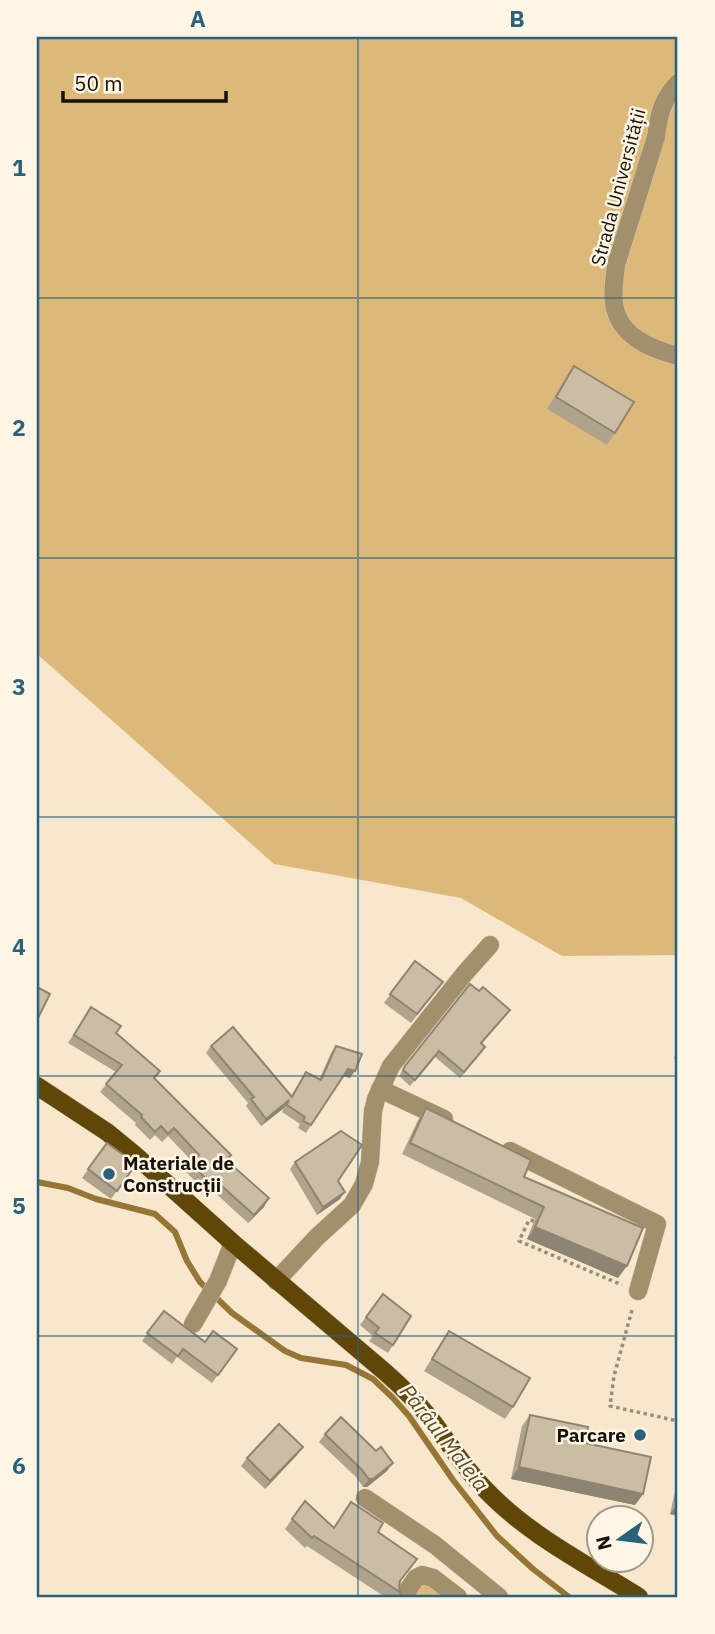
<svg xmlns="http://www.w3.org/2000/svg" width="715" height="1634" viewBox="0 0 715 1634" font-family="'IBM Plex Sans',sans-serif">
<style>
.green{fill:#dcb979}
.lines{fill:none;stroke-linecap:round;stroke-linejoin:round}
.stream{stroke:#977635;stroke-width:6}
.minor-casing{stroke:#d2c5ad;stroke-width:19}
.major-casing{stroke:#d2c5ad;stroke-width:19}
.path{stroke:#978d79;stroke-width:3.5;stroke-dasharray:3.5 3.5;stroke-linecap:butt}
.minor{stroke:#a28f6c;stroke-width:18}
.major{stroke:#604607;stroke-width:18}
.wall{fill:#afa38c}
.shaded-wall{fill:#8e8472}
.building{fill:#cbbda3;stroke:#8e8472;stroke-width:2}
.grid{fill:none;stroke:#2a617b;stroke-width:2;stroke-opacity:0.55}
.poi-dot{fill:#2a617b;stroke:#fef5e5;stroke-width:2.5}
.labels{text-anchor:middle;stroke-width:5;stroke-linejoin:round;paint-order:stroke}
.street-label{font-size:19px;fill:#171208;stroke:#fef5e5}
.poi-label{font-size:19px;font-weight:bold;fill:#171208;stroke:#fef5e5;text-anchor:start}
.water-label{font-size:21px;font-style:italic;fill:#5a4722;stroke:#fef5e5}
.neatline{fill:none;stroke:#2a617b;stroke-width:2.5}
.grid-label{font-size:23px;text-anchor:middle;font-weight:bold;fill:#2a617b}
</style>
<rect width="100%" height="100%" fill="#f6e7cd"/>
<!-- green -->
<g class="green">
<polygon points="37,37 678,37 678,955 562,956 461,898 274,864 37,654"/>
<polygon points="424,1581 448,1597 410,1597"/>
</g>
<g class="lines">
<!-- stream -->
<polyline class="stream" points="37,1182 68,1188 96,1199 155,1214 175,1232 187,1261 200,1282 232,1313 285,1351 301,1358 346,1365 373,1379 393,1398 409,1416 453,1480 497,1536 533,1569 569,1597"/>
<defs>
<g id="minor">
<path d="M678 83C662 100 659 114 656 137L616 265C615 277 612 291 614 303 618 336 651 349 678 356"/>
<polyline points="380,1089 444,1119"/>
<polyline points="510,1151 657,1224 638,1291"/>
<polyline points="276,1281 317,1237 352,1205 364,1184 370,1162 373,1111 376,1099 391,1066 465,973 490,945"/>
<polyline points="193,1324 218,1281 233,1243"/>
<polyline points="365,1498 435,1545 499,1597"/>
<polyline points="403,1597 416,1578 422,1575 433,1578 458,1597"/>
</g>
<path id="major" d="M37 1086 107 1132 135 1155 233 1243 385 1372C401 1386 416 1401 430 1418 447 1440 462 1465 482 1486 526 1534 585 1563 639 1597"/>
</defs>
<!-- minor casing -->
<use href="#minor" class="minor-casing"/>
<!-- major casing -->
<use href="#major" class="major-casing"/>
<!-- path -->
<g class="path">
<polyline points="534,1221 529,1220 519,1241 622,1285"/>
<polyline points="632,1310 614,1376 610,1406 678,1421"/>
</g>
<!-- minor -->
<use href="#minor" class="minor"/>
<!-- major -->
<use href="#major" class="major"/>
</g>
<!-- wall -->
<g class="wall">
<polygon points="574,366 615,433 607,445 547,409"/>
<polygon points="415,961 437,990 411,1023 384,1003"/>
<polygon points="479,991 510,1010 481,1044 485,1047 481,1053 460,1078 435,1057 410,1086 399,1076 405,1066"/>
<polygon points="91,1007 116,1033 160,1071 154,1078 227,1161 264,1207 248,1223 210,1188 206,1192 185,1171 192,1161 168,1136 162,1142 155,1135 150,1140 135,1125 136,1123 100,1092 116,1072 68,1043"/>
<polygon points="211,1046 291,1096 306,1072 319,1080 331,1053 336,1046 350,1078 343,1076 306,1133 298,1128 300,1124 282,1112 284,1108 261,1126 246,1106 248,1103 206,1053"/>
<polygon points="426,1108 524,1177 618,1278 527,1239 535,1219 402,1154 418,1120"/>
<polygon points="107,1143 136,1164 111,1199 82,1178"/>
<polygon points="295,1162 338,1181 340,1199 317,1215 290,1169"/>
<polygon points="383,1294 411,1316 388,1353 369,1341 373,1336 360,1325"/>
<polygon points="164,1311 205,1342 237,1349 212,1383 177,1357 172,1364 142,1341"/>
<polygon points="449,1331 513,1407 505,1419 424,1371"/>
<polygon points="530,1415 585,1443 643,1494 635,1505 511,1479 522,1426"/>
<polygon points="325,1434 387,1471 367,1487 363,1487 356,1477 319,1442"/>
<polygon points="297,1455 265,1489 241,1466 247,1458"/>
<polygon points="678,1478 678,1516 670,1514"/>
<polygon points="305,1501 334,1527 378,1532 400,1582 399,1587 400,1592 396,1597 385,1597 307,1546 305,1548 285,1529"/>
</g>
<!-- shaded-wall -->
<g class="shaded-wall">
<polygon points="678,1052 678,1060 674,1058"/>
<polygon points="348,1069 355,1071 350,1078 343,1076"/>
<polygon points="289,1100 284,1108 261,1126 266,1119"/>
<polygon points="345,1192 340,1199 317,1215 323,1207"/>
<polygon points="269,1198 264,1207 248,1223 254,1215"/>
<polygon points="535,1227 627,1266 618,1278 527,1239"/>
<polygon points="303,1447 297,1455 265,1489 270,1481"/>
<polygon points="393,1463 387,1471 367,1487 363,1487 369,1479"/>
<polygon points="519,1467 643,1494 635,1505 511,1479"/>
<polygon points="678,1503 678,1516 670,1514"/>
</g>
<!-- building -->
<g class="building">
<polygon points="574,366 634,402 615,433 556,397"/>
<polygon points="415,961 443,982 417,1014 390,994"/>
<polygon points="470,984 479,991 483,987 510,1010 481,1043 485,1047 464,1072 439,1051 415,1080 403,1070 405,1066"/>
<polygon points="37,987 50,994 37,1020"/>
<polygon points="91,1007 121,1026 116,1033 160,1071 154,1078 231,1155 226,1160 269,1198 254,1215 215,1180 211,1184 191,1163 199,1155 174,1128 168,1134 161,1126 155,1132 141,1117 142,1115 106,1084 122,1065 74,1035"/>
<polygon points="233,1027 292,1097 306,1072 321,1080 336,1046 362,1054 355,1071 348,1069 311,1125 303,1121 305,1117 287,1105 289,1100 266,1119 251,1099 254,1097 211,1046"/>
<polygon points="426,1108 531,1160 524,1177 643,1228 627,1266 535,1227 544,1207 410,1143"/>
<polygon points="341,1131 362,1145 338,1181 345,1192 323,1207 295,1162"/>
<polygon points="107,1143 136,1164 117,1191 88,1169"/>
<polygon points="383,1294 411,1316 393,1345 375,1333 379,1328 366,1317"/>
<polygon points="164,1311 205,1342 213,1331 237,1349 218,1375 183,1349 178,1356 147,1333"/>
<polygon points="449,1331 530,1378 513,1407 432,1359"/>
<polygon points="530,1415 588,1427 585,1443 651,1457 643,1494 519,1467"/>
<polygon points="341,1417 376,1451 381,1447 393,1463 373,1479 369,1479 361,1469 325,1434"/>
<polygon points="279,1424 303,1447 270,1481 247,1458"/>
<polygon points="305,1501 334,1528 351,1502 383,1523 378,1532 417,1559 400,1581 399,1587 400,1592 314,1536 312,1538 292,1519"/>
</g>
<!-- grid -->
<path class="grid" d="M358 37V1597M37 298H678M37 558H678M37 817H678M37 1076H678M37 1336H678"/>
<!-- markers -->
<g class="poi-dot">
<circle cx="109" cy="1174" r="7"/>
<circle cx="640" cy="1435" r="7"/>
</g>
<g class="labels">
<!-- street labels -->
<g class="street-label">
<text transform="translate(618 187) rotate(-75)" y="7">Strada Universității</text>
</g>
<!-- poi labels -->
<g class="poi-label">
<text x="123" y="1170">Materiale de<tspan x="123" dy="22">Construcții</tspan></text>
<text x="626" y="1442" text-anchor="end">Parcare</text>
</g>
<!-- water labels -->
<g class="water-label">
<text transform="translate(444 1438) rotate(52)" y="7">Pârâul Maleia</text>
</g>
</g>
<!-- border -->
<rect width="715" height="1634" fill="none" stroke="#fef5e5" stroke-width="77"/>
<!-- north arrow -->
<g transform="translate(620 1539) rotate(256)"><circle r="33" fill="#fef5e5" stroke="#a29a8d" stroke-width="2"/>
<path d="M0-5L12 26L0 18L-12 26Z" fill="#2a617b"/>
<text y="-10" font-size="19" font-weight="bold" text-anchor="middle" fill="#171208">N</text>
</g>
<!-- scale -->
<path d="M63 91v10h163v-10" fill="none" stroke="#171208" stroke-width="3.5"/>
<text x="74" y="91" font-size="21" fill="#171208" stroke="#fef5e5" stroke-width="5" paint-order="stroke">50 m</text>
<rect x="38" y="38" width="638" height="1558" class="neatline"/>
<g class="grid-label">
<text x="198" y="27">A</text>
<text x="517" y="27">B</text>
<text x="19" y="176">1</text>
<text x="19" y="436">2</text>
<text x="19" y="695">3</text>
<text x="19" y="955">4</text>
<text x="19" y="1214">5</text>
<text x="19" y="1474">6</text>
</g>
</svg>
